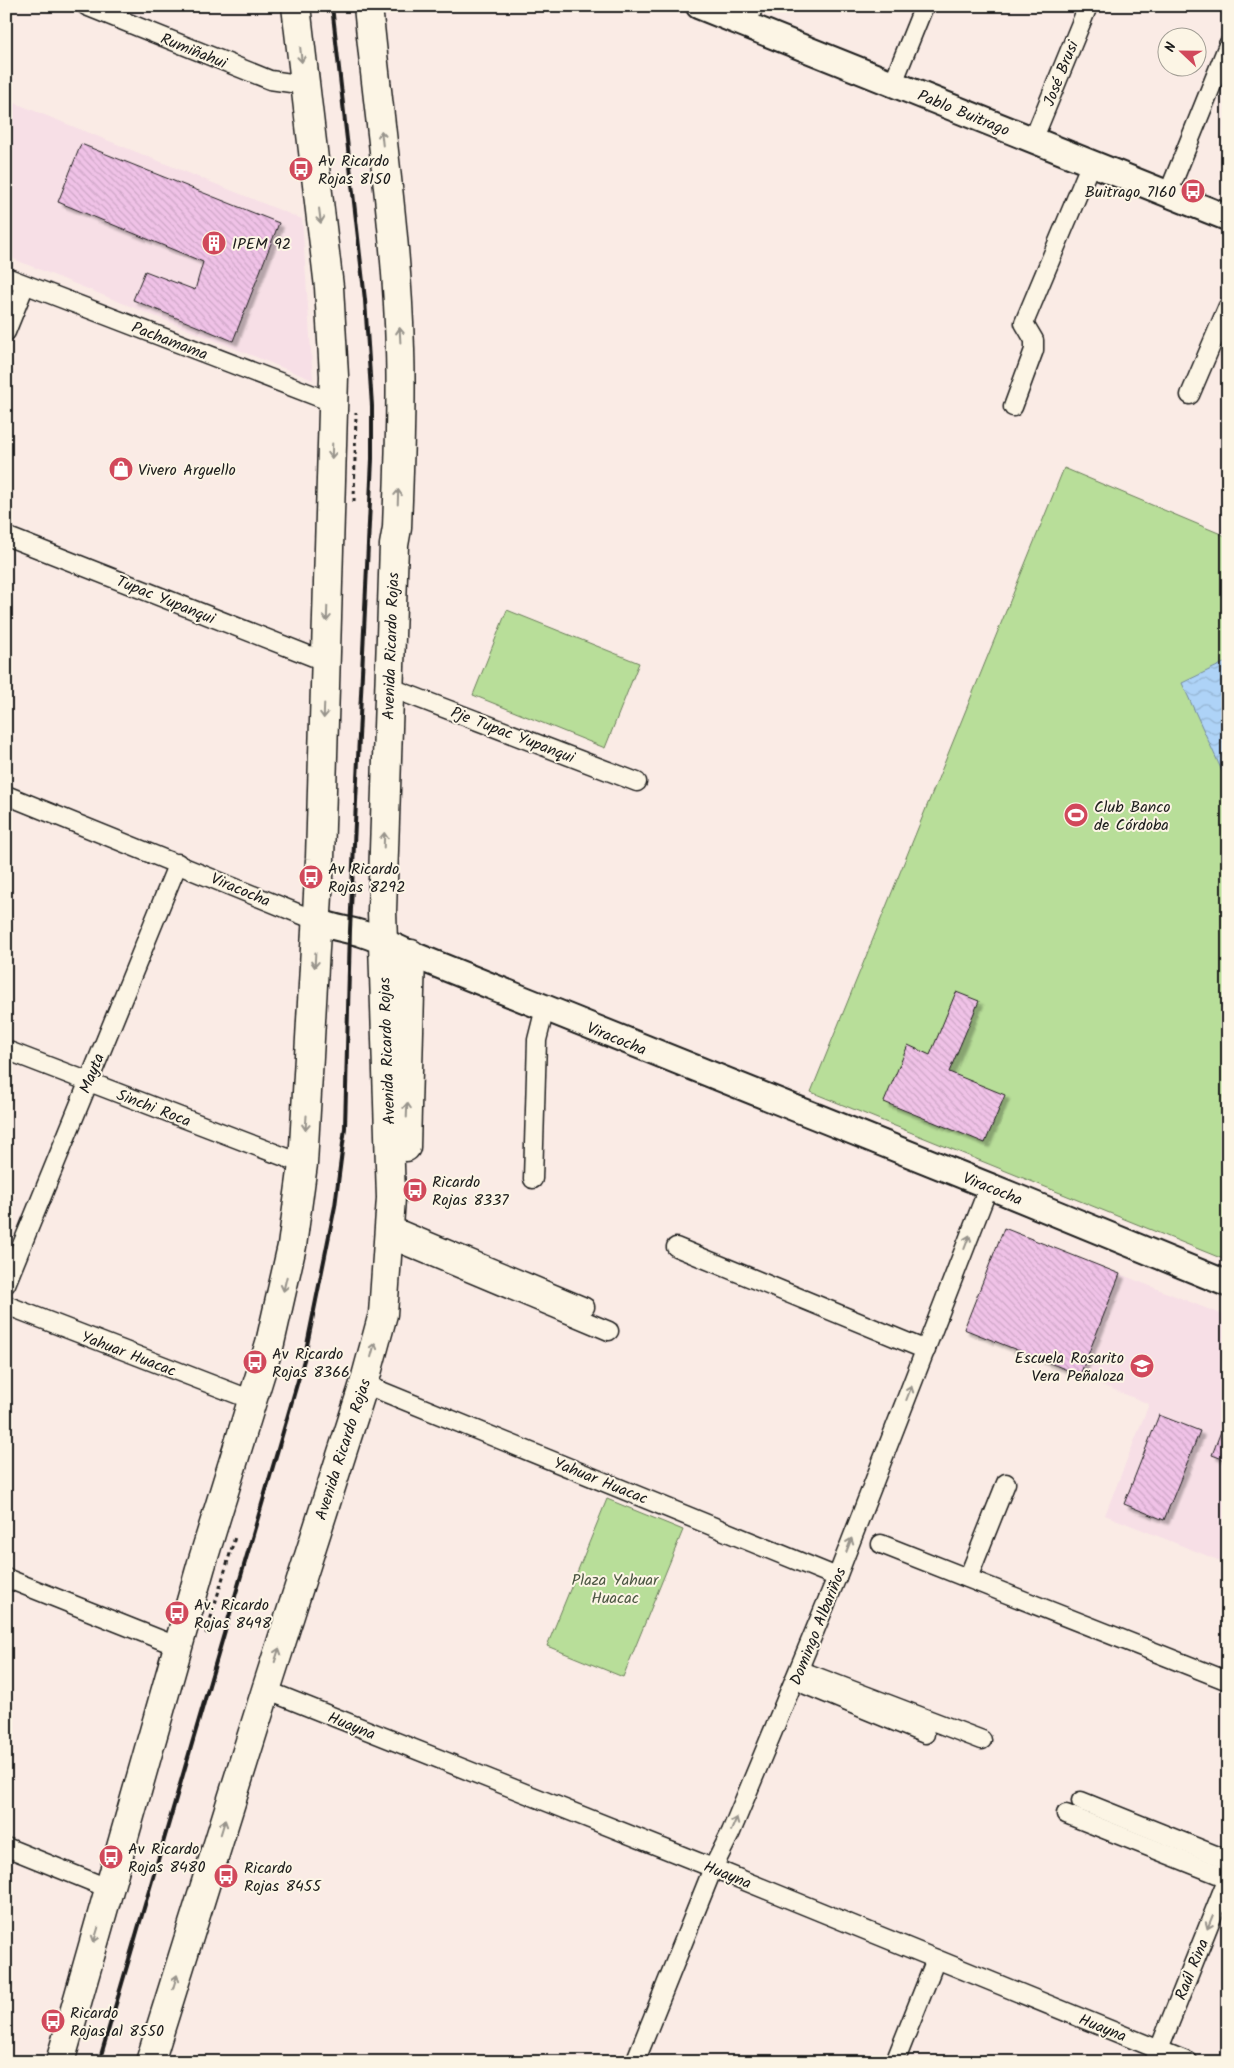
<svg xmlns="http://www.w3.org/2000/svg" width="1234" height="2068" viewBox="0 0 1234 2068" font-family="Kalam,sans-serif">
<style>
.built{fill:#f7dfe6}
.park{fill:#b8de99;stroke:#6a7d5a}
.water{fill:url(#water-waves);stroke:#748a9f}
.building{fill:url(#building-back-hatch);stroke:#1c1c1c;filter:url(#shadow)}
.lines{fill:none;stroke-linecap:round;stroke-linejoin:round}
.minor-casing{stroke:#1c1c1c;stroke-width:21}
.secondary-casing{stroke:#1c1c1c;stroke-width:29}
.primary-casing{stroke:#1c1c1c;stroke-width:31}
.path{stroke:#1c1c1c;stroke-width:3;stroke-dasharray:4 4;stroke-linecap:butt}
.minor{stroke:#fcf5e5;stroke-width:18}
.secondary{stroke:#fcf5e5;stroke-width:25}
.primary{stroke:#fcf5e5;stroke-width:28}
.rail{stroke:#1c1c1c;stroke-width:4}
.oneway{stroke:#97938b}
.labels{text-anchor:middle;stroke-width:4;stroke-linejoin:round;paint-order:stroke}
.street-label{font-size:16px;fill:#1c1c1c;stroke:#fcf5e5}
.poi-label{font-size:16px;fill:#1c1c1c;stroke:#fcf5e5;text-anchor:start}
.park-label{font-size:16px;fill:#4b5642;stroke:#fcf5e5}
</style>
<defs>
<pattern id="water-waves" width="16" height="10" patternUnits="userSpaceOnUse" patternTransform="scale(1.25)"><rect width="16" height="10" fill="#aed3f7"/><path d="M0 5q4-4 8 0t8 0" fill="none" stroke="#95b5d3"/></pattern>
<pattern id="building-back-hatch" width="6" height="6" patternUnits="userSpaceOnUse" patternTransform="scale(1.25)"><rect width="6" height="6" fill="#f0c2e7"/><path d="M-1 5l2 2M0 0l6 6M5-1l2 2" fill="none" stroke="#cda6c6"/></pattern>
<filter id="shadow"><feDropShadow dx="4.5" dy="4.5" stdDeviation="1" flood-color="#0004"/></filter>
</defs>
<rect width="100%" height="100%" fill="#faebe5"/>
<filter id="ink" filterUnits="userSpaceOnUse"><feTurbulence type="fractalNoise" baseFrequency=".02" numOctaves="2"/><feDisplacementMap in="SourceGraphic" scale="10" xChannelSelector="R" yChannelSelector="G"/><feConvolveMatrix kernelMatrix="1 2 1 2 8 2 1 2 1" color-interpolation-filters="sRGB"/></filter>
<g filter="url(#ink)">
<!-- built -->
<g class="built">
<polygon points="10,101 302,219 313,380 6,256 6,110"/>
<polygon points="1004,1228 1228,1317 1228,1564 1105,1515 1149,1404 964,1329"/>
</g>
<!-- park -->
<g class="park">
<polygon points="1064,468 1228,537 1228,1261 811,1092"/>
<polygon points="507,610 639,663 605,748 473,695"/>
<polygon points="607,1499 683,1530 623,1677 547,1646"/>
</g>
<!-- water -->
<polygon class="water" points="1228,661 1228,784 1182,683"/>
<!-- building -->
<g class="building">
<polygon points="81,144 279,223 233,341 133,300 145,271 195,290 203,262 58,202"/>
<polygon points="956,992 979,1001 949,1072 1005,1095 985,1143 884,1102 908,1045 930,1055"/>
<polygon points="1004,1228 1120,1274 1080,1375 964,1329"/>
<polygon points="1228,1413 1228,1461 1212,1455"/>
<polygon points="1159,1415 1200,1431 1164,1520 1124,1504"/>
</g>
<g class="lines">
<defs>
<g id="minor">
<polyline points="86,6 270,80 305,85"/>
<polyline points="746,25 754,6"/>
<polyline points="893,83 924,6"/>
<polyline points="1033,140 1088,6"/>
<polyline points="1168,194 1228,45"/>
<polyline points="6,277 334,403"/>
<polyline points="6,332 25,285"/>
<polyline points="1190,395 1228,306"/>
<polyline points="1013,407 1034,350 1034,340 1024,323 1091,163"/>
<polyline points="6,536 326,662"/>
<polyline points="389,687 637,782"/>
<polyline points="6,795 317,921"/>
<polyline points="6,1050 303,1164"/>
<polyline points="533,1179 537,1040 545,1008"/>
<polyline points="401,1230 585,1307"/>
<polyline points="399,1243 609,1331"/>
<polyline points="676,1247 926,1350"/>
<polyline points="6,1284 178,863"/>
<polyline points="6,1305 252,1400"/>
<polyline points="364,1384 837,1577"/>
<polyline points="881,1544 1228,1681"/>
<polyline points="6,1578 179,1647"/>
<polyline points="968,1578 1006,1483"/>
<polyline points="799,1670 982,1740"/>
<polyline points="806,1685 925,1734"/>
<polyline points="266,1690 713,1868 1189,2062"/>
<polyline points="1081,1801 1228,1860"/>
<polyline points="1066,1814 1227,1878"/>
<polyline points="6,1847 110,1889"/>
<polyline points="635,2062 713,1868 731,1832 837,1577 989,1186"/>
<polyline points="895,2062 936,1959"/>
<polyline points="1154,2062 1228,1877"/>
</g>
<g id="secondary">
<polyline points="699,6 1228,218"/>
<path d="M317 921C332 928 347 929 363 934 379 939 395 947 411 954L989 1186 1228 1284"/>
</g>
<g id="primary">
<polyline points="406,1147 411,954"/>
<polyline points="60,2062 201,1566 270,1343 292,1246 303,1164 320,859 334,376 329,287 296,6"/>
<path d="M150 2062 266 1690 364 1384 383 1314 391 1198 382 911 394 545 397 528C399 469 402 409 400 350 397 235 379 121 368 6"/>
</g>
</defs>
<!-- minor casing -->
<use href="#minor" class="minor-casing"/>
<!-- secondary casing -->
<use href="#secondary" class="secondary-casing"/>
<!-- primary casing -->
<use href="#primary" class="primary-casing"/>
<!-- path -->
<g class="path">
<polyline points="354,502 356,413"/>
<polyline points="206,1634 235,1537"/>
</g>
<!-- minor -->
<use href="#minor" class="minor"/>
<!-- secondary -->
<use href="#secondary" class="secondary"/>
<!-- primary -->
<use href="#primary" class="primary"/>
<!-- rail -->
<polyline class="rail" points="99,2062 304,1360 335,1206 345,1128 350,930 372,459 372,406 365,300 332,6"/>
</g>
<!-- one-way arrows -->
<defs><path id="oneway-shaft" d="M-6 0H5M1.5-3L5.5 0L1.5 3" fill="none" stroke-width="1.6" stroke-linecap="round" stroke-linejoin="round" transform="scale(1.25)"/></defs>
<g class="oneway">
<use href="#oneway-shaft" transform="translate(301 55) rotate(84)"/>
<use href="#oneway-shaft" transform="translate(382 138) rotate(-96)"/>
<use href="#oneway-shaft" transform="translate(320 216) rotate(83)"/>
<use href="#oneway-shaft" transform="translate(400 335) rotate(-93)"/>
<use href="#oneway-shaft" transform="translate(332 451) rotate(92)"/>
<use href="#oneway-shaft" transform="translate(398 497) rotate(-88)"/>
<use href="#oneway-shaft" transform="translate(327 614) rotate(92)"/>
<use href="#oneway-shaft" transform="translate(324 711) rotate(92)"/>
<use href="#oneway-shaft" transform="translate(384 840) rotate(-88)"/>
<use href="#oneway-shaft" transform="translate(315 960) rotate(93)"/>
<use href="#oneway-shaft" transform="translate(407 1110) rotate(-88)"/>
<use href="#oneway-shaft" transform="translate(306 1123) rotate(94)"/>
<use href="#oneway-shaft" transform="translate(967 1242) rotate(-69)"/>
<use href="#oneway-shaft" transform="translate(285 1284) rotate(103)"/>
<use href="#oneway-shaft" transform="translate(373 1350) rotate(-75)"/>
<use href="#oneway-shaft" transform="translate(909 1393) rotate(-69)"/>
<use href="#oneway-shaft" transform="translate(849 1545) rotate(-69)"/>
<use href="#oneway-shaft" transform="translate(277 1655) rotate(-72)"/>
<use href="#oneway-shaft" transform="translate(734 1824) rotate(-67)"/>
<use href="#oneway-shaft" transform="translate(223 1827) rotate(-73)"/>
<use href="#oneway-shaft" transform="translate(1210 1922) rotate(112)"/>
<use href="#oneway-shaft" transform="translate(96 1935) rotate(107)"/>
<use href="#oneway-shaft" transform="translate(175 1982) rotate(-73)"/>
</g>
</g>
<!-- icons -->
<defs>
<symbol id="bus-disc" viewBox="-11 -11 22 22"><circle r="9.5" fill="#d1495b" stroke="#fcf5e5"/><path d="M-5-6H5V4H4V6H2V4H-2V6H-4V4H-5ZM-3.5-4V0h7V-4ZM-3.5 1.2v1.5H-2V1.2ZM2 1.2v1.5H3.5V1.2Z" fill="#fff"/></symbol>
<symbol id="building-disc" viewBox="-11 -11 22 22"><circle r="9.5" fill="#d1495b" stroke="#fcf5e5"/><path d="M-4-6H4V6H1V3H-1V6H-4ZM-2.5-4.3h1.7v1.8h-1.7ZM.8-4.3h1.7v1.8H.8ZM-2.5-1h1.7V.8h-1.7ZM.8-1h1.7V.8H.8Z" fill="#fff"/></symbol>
<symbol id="shop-disc" viewBox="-11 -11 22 22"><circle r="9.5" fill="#d1495b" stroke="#fcf5e5"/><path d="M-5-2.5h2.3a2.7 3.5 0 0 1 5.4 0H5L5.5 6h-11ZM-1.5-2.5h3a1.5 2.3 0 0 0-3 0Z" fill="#fff"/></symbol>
<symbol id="stadium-disc" viewBox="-11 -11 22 22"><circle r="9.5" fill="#d1495b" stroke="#fcf5e5"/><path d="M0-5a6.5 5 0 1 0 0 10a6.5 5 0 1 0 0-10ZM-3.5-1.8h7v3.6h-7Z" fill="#fff"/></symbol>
<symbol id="school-disc" viewBox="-11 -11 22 22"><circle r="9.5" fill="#d1495b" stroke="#fcf5e5"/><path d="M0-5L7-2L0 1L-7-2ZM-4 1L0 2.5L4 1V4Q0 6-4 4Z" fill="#fff"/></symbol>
</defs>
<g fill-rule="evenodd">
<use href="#bus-disc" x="287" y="155" width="28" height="28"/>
<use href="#bus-disc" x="1179" y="177" width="28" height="28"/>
<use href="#building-disc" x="200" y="229" width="28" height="28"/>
<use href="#shop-disc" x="107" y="455" width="28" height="28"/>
<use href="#stadium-disc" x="1062" y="801" width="28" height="28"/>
<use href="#bus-disc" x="297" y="863" width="28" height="28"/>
<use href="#bus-disc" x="401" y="1176" width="28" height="28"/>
<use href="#bus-disc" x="241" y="1348" width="28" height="28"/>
<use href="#school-disc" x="1128" y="1352" width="28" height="28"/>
<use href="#bus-disc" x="163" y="1599" width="28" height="28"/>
<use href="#bus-disc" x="97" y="1843" width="28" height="28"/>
<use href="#bus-disc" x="212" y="1862" width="28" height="28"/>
<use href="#bus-disc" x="39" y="2007" width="28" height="28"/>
</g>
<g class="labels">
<!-- street labels -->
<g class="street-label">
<text transform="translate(194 50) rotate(22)" y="6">Rumiñahui</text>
<text transform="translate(1060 73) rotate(-68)" y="6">José Brusi</text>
<text transform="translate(964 112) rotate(22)" y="6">Pablo Buitrago</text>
<text transform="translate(170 340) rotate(21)" y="6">Pachamama</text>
<text transform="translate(166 599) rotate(22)" y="6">Tupac Yupanqui</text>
<text transform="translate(390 646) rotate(-88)" y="6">Avenida Ricardo Rojas</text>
<text transform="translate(513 734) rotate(21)" y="6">Pje Tupac Yupanqui</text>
<text transform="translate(241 889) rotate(23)" y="6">Viracocha</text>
<text transform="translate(617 1038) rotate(22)" y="6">Viracocha</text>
<text transform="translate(386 1051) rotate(-92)" y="6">Avenida Ricardo Rojas</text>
<text transform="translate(91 1073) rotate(-68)" y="6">Mayta</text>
<text transform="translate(154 1107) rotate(21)" y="6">Sinchi Roca</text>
<text transform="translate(993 1188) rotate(22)" y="6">Viracocha</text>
<text transform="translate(129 1353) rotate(21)" y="6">Yahuar Huacac</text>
<text transform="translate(342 1449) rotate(-72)" y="6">Avenida Ricardo Rojas</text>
<text transform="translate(601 1480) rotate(22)" y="6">Yahuar Huacac</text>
<text transform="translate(817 1626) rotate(-68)" y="6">Domingo Albariños</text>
<text transform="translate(352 1725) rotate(22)" y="6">Huayna</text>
<text transform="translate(728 1874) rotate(22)" y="6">Huayna</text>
<text transform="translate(1191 1969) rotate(-68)" y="6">Raúl Rina</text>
<text transform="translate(1103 2027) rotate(22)" y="6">Huayna</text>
</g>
<!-- poi labels -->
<g class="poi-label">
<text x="318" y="166">Av Ricardo<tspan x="318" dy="18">Rojas 8150</tspan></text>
<text x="1176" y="197" text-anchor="end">Buitrago 7160</text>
<text x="232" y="249">IPEM 92</text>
<text x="138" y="475">Vivero Arguello</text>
<text x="1094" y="812">Club Banco<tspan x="1094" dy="18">de Córdoba</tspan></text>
<text x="328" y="874">Av Ricardo<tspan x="328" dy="18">Rojas 8292</tspan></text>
<text x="432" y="1187">Ricardo<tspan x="432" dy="18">Rojas 8337</tspan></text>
<text x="272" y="1359">Av Ricardo<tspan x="272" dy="18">Rojas 8366</tspan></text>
<text x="1124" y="1363" text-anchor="end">Escuela Rosarito<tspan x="1124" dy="18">Vera Peñaloza</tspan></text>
<text x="194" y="1610">Av. Ricardo<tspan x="194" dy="18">Rojas 8498</tspan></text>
<text x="128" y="1854">Av Ricardo<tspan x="128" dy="18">Rojas 8480</tspan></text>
<text x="244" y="1873">Ricardo<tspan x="244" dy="18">Rojas 8455</tspan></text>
<text x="70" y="2018">Ricardo<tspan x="70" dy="18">Rojas al 8550</tspan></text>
</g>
<!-- park labels -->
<g class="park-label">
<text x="615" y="1585">Plaza Yahuar<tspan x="615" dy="18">Huacac</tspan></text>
</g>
</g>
<!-- margin -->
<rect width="1234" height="2068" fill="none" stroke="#fcf5e5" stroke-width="25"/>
<rect x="12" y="12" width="1209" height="2043" fill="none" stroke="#1c1c1c" stroke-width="2" filter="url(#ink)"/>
<!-- north arrow -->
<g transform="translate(1182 52) rotate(292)"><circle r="24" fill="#fcf5e5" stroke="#a29e95"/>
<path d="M0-4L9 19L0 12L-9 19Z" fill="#d1495b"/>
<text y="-8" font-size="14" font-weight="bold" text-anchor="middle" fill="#1c1c1c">N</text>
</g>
</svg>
